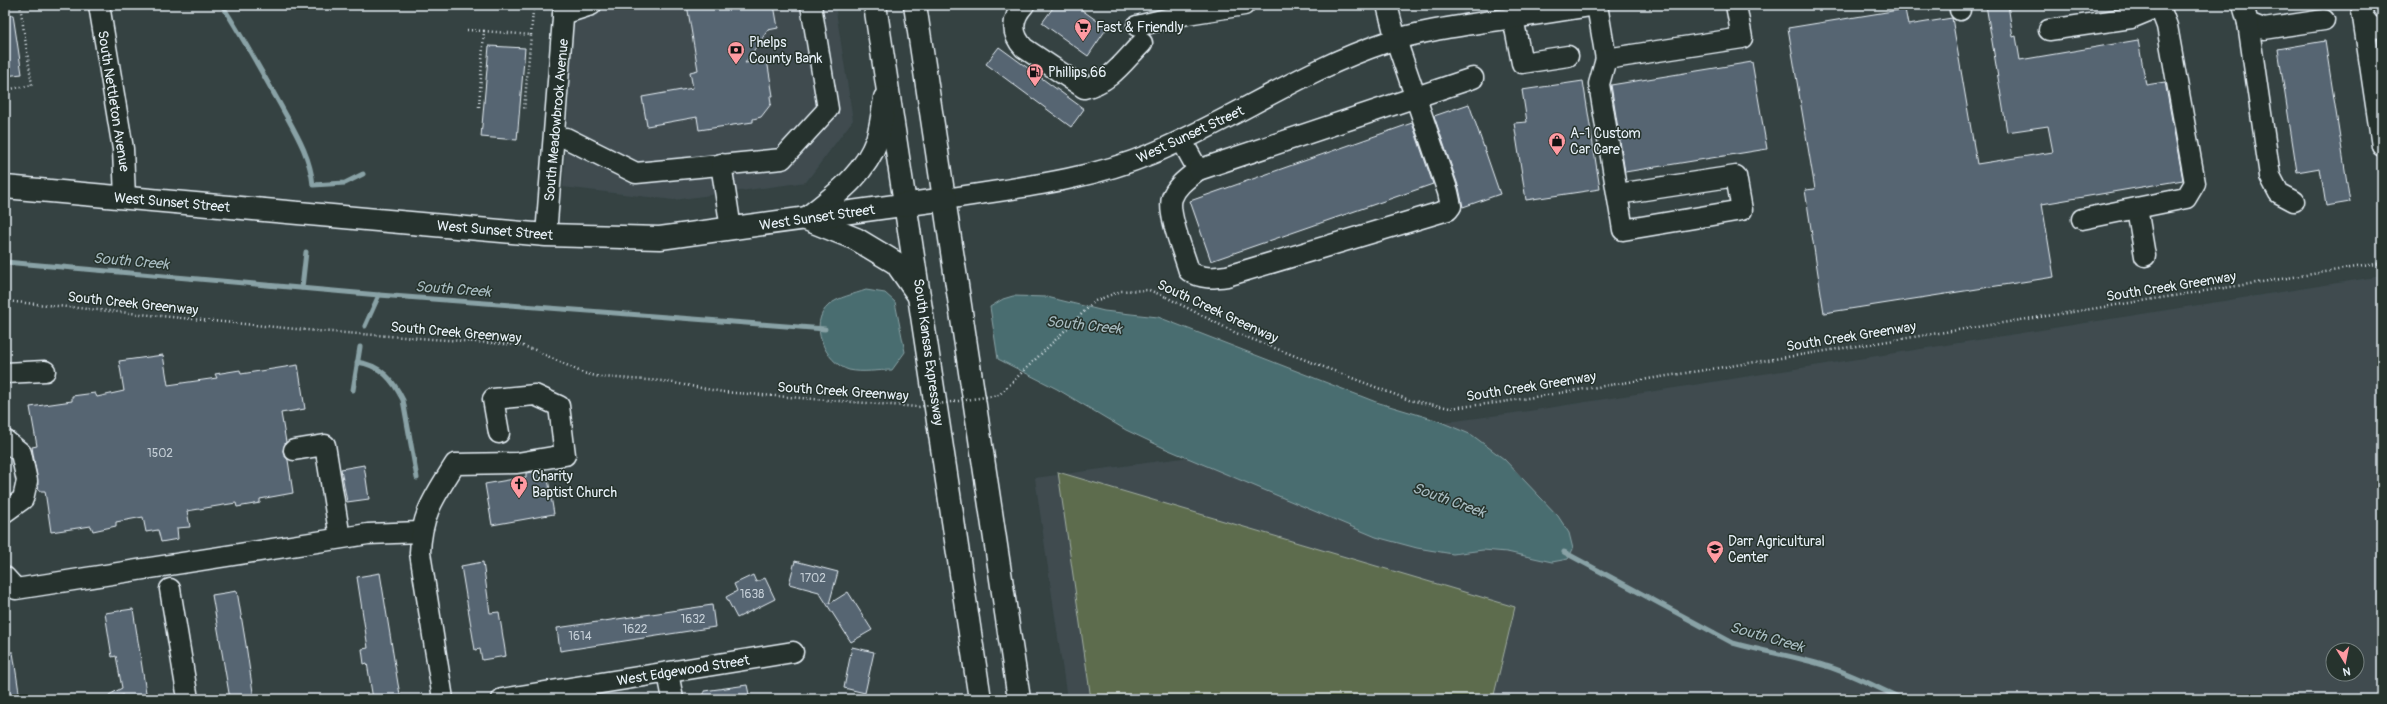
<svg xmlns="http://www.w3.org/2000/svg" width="2387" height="704" viewBox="0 0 2387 704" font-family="Pangolin,sans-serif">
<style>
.built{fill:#3f4c50;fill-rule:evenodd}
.green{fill:#5d6c4e;stroke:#a2aea3}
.water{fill:#496d6f;stroke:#89a2a6}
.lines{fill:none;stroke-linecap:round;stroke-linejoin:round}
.stream{stroke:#89a2a6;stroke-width:5}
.building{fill:#576572;stroke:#e8f1f8}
.minor-casing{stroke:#e8f1f8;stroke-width:23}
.major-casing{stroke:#e8f1f8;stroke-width:25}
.path{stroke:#e8f1f8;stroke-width:2.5;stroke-dasharray:1 3;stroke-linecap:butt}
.minor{stroke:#26332d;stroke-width:20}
.major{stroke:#26332d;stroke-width:22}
.path-bridge{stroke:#e8f1f8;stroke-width:2.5;stroke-dasharray:1 3;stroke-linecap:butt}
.labels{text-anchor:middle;stroke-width:3;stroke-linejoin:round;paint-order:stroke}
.number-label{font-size:12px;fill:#c4ced6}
.poi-label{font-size:14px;fill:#e8f1f8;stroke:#26332d;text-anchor:start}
.street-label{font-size:14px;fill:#e8f1f8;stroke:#26332d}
.water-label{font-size:15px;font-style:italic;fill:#a8bcc1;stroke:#26332d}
</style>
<rect width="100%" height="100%" fill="#354242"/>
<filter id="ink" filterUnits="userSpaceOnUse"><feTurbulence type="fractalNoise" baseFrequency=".025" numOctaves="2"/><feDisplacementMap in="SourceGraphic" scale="8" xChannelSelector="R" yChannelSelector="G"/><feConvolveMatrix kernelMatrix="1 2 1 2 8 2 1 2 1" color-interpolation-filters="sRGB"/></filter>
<g filter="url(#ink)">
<!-- built -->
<g class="built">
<polygon points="575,5 835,5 853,120 806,182 674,200 563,187"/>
<path d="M2382 276V699H1067L1035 478 1529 411ZM2333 650H2357V674H2333Z"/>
</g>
<!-- green -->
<polygon class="green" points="1058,472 1515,607 1493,699 1091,699"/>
<!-- water -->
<g class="water">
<path d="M866 290 885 293 895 302 905 352 892 370C878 370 863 373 849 370 825 363 807 323 829 305 838 297 855 294 866 290Z"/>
<polygon points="1013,296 1047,297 1104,311 1158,317 1376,402 1436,420 1472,435 1504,459 1558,516 1569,533 1573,549 1568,559 1552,562 1507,552 1483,550 1453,554 1417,548 1376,537 1164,448 1126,430 1057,389 998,359 990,307 1003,299"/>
</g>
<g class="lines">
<!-- stream -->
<g class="stream">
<path d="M222 5C243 38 262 72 281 106 295 132 310 155 313 185L345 183 363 174"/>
<polyline points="5,262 379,295 825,329"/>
<polyline points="302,288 306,252"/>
<polyline points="365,326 379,295"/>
<path d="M357 362C381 365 393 380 403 400L417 478"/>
<polyline points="353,390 360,347"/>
<path d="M1564 552 1733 643C1764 652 1796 656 1826 666 1852 674 1878 688 1903 699"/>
</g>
</g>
<!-- building -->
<g class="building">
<polygon points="687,5 707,5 707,7 723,5 774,5 778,28 768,30 745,63 767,60 773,96 770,96 771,104 761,117 753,119 753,122 699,130 697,117 647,126 642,97 693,88 690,72 698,70"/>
<polygon points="1055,5 1075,5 1107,28 1088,56 1042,23"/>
<polygon points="1986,5 2008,5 2013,37 2016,36 2020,60 2138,40 2146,85 2165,82 2183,180 2042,204 2054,277 1824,313 1805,190 1815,189 1788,28 1905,9 1908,25 1952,18 1977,164 2053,152 2048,126 2007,132"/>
<polygon points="5,15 13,15 22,74 5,76"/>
<polygon points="2325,41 2350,202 2326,206 2320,168 2297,172 2278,49"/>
<polygon points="489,46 525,48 517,140 481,137"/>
<polygon points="999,47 1084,109 1071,127 986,64"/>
<polygon points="1752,62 1767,149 1625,172 1611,85"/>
<polygon points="1583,81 1600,189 1526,200 1514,123 1527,122 1522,90"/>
<polygon points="1469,104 1500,194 1463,207 1459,188 1434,116"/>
<polygon points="1412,123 1433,184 1211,261 1190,201"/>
<polygon points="163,355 168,385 217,378 215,374 240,370 241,374 298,365 305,409 281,413 286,442 283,451 288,460 293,493 260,499 260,503 237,507 236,503 187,511 190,527 177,528 178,539 161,542 158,530 146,532 143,517 116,522 116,526 93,531 91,526 51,532 45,491 39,491 32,447 37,446 30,407 72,401 72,396 95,393 97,397 124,391 119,361"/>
<polygon points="364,465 369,499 347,502 341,469"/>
<polygon points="540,471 541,474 547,473 554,514 492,525 485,484 526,477 526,473"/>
<polygon points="795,561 838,572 829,604 848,592 872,630 851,642 819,592 789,584"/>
<polygon points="483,562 490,613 499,612 506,656 482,660 480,649 475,650 461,566"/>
<polygon points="380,573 398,684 401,699 373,699 367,663 364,664 362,649 368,648 357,577"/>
<polygon points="753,575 756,582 765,578 775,599 737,618 726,597 737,591 734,584"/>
<polygon points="237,591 246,645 254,699 230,699 212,595"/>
<polygon points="712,605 715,627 560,651 557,628"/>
<polygon points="133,609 147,699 123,699 123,695 109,697 109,695 122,688 116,656 112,657 105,613"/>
<polygon points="852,647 874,652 865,693 844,688"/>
<polygon points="5,652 13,652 20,699 5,699"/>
<polygon points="747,685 750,699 704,699 704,691"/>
</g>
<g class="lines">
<defs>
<g id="minor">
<polyline points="99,5 123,149 125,198"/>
<path d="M1024 5C1011 19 1011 34 1024 48L1084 88C1111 82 1123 62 1142 43"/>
<polyline points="1597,5 1606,59 1742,38 1736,5"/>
<polyline points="1960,5 1960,10"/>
<polyline points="2243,5 2248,23 2264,29 2324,20"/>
<polyline points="2362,11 2363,17 2371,27 2382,28"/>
<polyline points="563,14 591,5"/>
<polyline points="2363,17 2382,146"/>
<polyline points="1513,18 1522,63 1568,56"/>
<polyline points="2248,23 2270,176 2279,193 2294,201"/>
<polyline points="1137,26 1187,14 1244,5"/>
<polyline points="2049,30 2131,18 2148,11 2151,5"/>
<polyline points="1606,59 1599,84 1623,230 1742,210 1736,176 1618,194"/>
<polyline points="566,138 636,173 782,159 828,109 811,5"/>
<path d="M1182 141 1198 170C1188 178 1176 186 1172 198 1167 214 1184 253 1189 271 1201 279 1213 278 1227 276L1448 210 1451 206 1448 192 1396 40 1387 5"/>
<polyline points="721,164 731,229"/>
<polyline points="1198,170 1473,78"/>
<path d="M946 199C1014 188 1086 181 1151 154 1231 121 1304 69 1387 42 1418 32 1452 27 1485 22 1522 17 1560 11 1597 5"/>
<polyline points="2137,208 2145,256"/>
<polyline points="2082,219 2186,198 2195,183 2167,26 2159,5"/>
<polyline points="546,235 564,5"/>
<polyline points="5,373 45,371"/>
<polyline points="5,440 21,453 27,481 23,499 5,512"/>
<polyline points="294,450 325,445 340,538"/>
<polyline points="5,577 16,589 368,534 420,532"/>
<polyline points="170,589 188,699"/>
<polyline points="668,673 673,699"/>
<path d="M443 699 420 553C421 514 435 496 455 464L517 463 565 455 559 406 535 395 493 399 499 433"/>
<polyline points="502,699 793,652"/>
</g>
<g id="major">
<polyline points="875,5 980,699"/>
<polyline points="915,5 1019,699"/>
<path d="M885 98C883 112 881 127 877 140 864 176 834 196 806 219L856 239 896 263 919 296"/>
<polyline points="5,187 546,235 660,238 946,199"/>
</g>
</defs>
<!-- minor casing -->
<use href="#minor" class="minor-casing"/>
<!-- major casing -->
<use href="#major" class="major-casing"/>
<!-- path -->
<g class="path">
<polyline points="467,30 484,31"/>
<polyline points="531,35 533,11"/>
<polyline points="5,90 32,85 20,5"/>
<polyline points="479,107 484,31 531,35 524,110"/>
<polyline points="1166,297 1236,333 1409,400 1450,408 1496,403 2382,263"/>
<polyline points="5,301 317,331 520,345 535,350 583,373 600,377 663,381 723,392"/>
</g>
<!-- minor -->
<use href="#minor" class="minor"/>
<!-- major -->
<use href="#major" class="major"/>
<!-- path-bridge -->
<polyline class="path-bridge" points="723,392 918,407 999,395 1095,301 1121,291 1149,290 1166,297"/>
</g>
</g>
<!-- icons -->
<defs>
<symbol id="supermarket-pin" viewBox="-11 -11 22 30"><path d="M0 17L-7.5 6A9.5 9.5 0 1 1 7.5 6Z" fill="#ff9aa2" stroke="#26332d"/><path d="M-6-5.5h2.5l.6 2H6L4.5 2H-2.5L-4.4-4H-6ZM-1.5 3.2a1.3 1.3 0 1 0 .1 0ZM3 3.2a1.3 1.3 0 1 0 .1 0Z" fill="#111"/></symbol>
<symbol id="bank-pin" viewBox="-11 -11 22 30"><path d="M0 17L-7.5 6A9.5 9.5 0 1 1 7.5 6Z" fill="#ff9aa2" stroke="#26332d"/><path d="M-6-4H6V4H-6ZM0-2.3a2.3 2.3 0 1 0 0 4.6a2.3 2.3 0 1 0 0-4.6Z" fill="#111"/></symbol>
<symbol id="fuel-pin" viewBox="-11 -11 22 30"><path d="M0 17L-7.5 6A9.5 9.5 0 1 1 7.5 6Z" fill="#ff9aa2" stroke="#26332d"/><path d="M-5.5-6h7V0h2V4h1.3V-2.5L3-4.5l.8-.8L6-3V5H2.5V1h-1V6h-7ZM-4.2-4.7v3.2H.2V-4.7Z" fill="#111"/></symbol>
<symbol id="shop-pin" viewBox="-11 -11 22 30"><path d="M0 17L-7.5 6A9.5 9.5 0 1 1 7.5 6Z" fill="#ff9aa2" stroke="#26332d"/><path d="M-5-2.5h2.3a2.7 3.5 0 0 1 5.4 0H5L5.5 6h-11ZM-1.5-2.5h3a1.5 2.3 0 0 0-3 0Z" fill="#111"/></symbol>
<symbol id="church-pin" viewBox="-11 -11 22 30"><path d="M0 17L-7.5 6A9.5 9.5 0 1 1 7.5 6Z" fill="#ff9aa2" stroke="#26332d"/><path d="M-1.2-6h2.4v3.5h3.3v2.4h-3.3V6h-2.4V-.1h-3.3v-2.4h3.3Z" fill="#111"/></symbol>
<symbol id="university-pin" viewBox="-11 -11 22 30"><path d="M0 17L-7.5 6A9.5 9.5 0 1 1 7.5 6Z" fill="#ff9aa2" stroke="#26332d"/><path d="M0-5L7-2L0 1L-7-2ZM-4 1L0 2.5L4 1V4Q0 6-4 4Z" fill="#111"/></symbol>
</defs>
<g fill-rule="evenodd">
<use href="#supermarket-pin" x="1073" y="17" width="20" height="27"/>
<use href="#bank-pin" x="726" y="40" width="20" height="27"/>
<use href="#fuel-pin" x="1025" y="62" width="20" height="27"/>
<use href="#shop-pin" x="1547" y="131" width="20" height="27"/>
<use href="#church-pin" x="509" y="474" width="20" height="27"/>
<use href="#university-pin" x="1705" y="539" width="20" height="27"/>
</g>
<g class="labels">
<!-- number labels -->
<g class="number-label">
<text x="160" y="457">1502</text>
<text x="813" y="582">1702</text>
<text x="752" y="598">1638</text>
<text x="693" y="623">1632</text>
<text x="635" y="633">1622</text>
<text x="580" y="640">1614</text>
</g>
<!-- poi labels -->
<g class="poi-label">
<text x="1096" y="32">Fast &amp; Friendly</text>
<text x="749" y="47">Phelps<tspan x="749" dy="16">County Bank</tspan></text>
<text x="1048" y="77">Phillips 66</text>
<text x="1570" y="138">A-1 Custom<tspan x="1570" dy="16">Car Care</tspan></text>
<text x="532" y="481">Charity<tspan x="532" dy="16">Baptist Church</tspan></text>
<text x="1728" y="546">Darr Agricultural<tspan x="1728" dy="16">Center</tspan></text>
</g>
<!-- street labels -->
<g class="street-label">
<text transform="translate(114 101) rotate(81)" y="5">South Nettleton Avenue</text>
<text transform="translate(556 120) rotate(-85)" y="5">South Meadowbrook Avenue</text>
<text transform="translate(1190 134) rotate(-25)" y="5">West Sunset Street</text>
<text transform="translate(172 202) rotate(5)" y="5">West Sunset Street</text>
<text transform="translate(817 217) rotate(-8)" y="5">West Sunset Street</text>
<text transform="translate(495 230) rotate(5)" y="5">West Sunset Street</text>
<text transform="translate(2171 286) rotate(-9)" y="5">South Creek Greenway</text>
<text transform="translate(133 303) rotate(6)" y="5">South Creek Greenway</text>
<text transform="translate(1218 311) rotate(25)" y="5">South Creek Greenway</text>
<text transform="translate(456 332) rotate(5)" y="5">South Creek Greenway</text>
<text transform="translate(1851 336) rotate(-9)" y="5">South Creek Greenway</text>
<text transform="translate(929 352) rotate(82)" y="5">South Kansas Expressway</text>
<text transform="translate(1531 386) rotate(-9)" y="5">South Creek Greenway</text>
<text transform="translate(843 391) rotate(4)" y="5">South Creek Greenway</text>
<text transform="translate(683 670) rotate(-9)" y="5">West Edgewood Street</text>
</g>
<!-- water labels -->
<g class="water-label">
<text transform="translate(131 261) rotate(5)" y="5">South Creek</text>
<text transform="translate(453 289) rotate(4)" y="5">South Creek</text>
<text transform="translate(1084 325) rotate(6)" y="5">South Creek</text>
<text transform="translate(1449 500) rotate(20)" y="5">South Creek</text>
<text transform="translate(1767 637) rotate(16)" y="5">South Creek</text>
</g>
</g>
<!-- margin -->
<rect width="2387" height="704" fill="none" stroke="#26332d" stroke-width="20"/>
<rect x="10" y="10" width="2367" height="684" fill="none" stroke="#e8f1f8" stroke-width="1.5" filter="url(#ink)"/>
<!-- north arrow -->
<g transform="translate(2345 662) rotate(170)"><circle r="19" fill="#26332d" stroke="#747f7e"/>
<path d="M0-3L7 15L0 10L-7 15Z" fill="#ff9aa2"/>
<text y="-6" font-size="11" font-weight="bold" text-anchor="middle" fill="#e8f1f8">N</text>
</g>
</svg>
